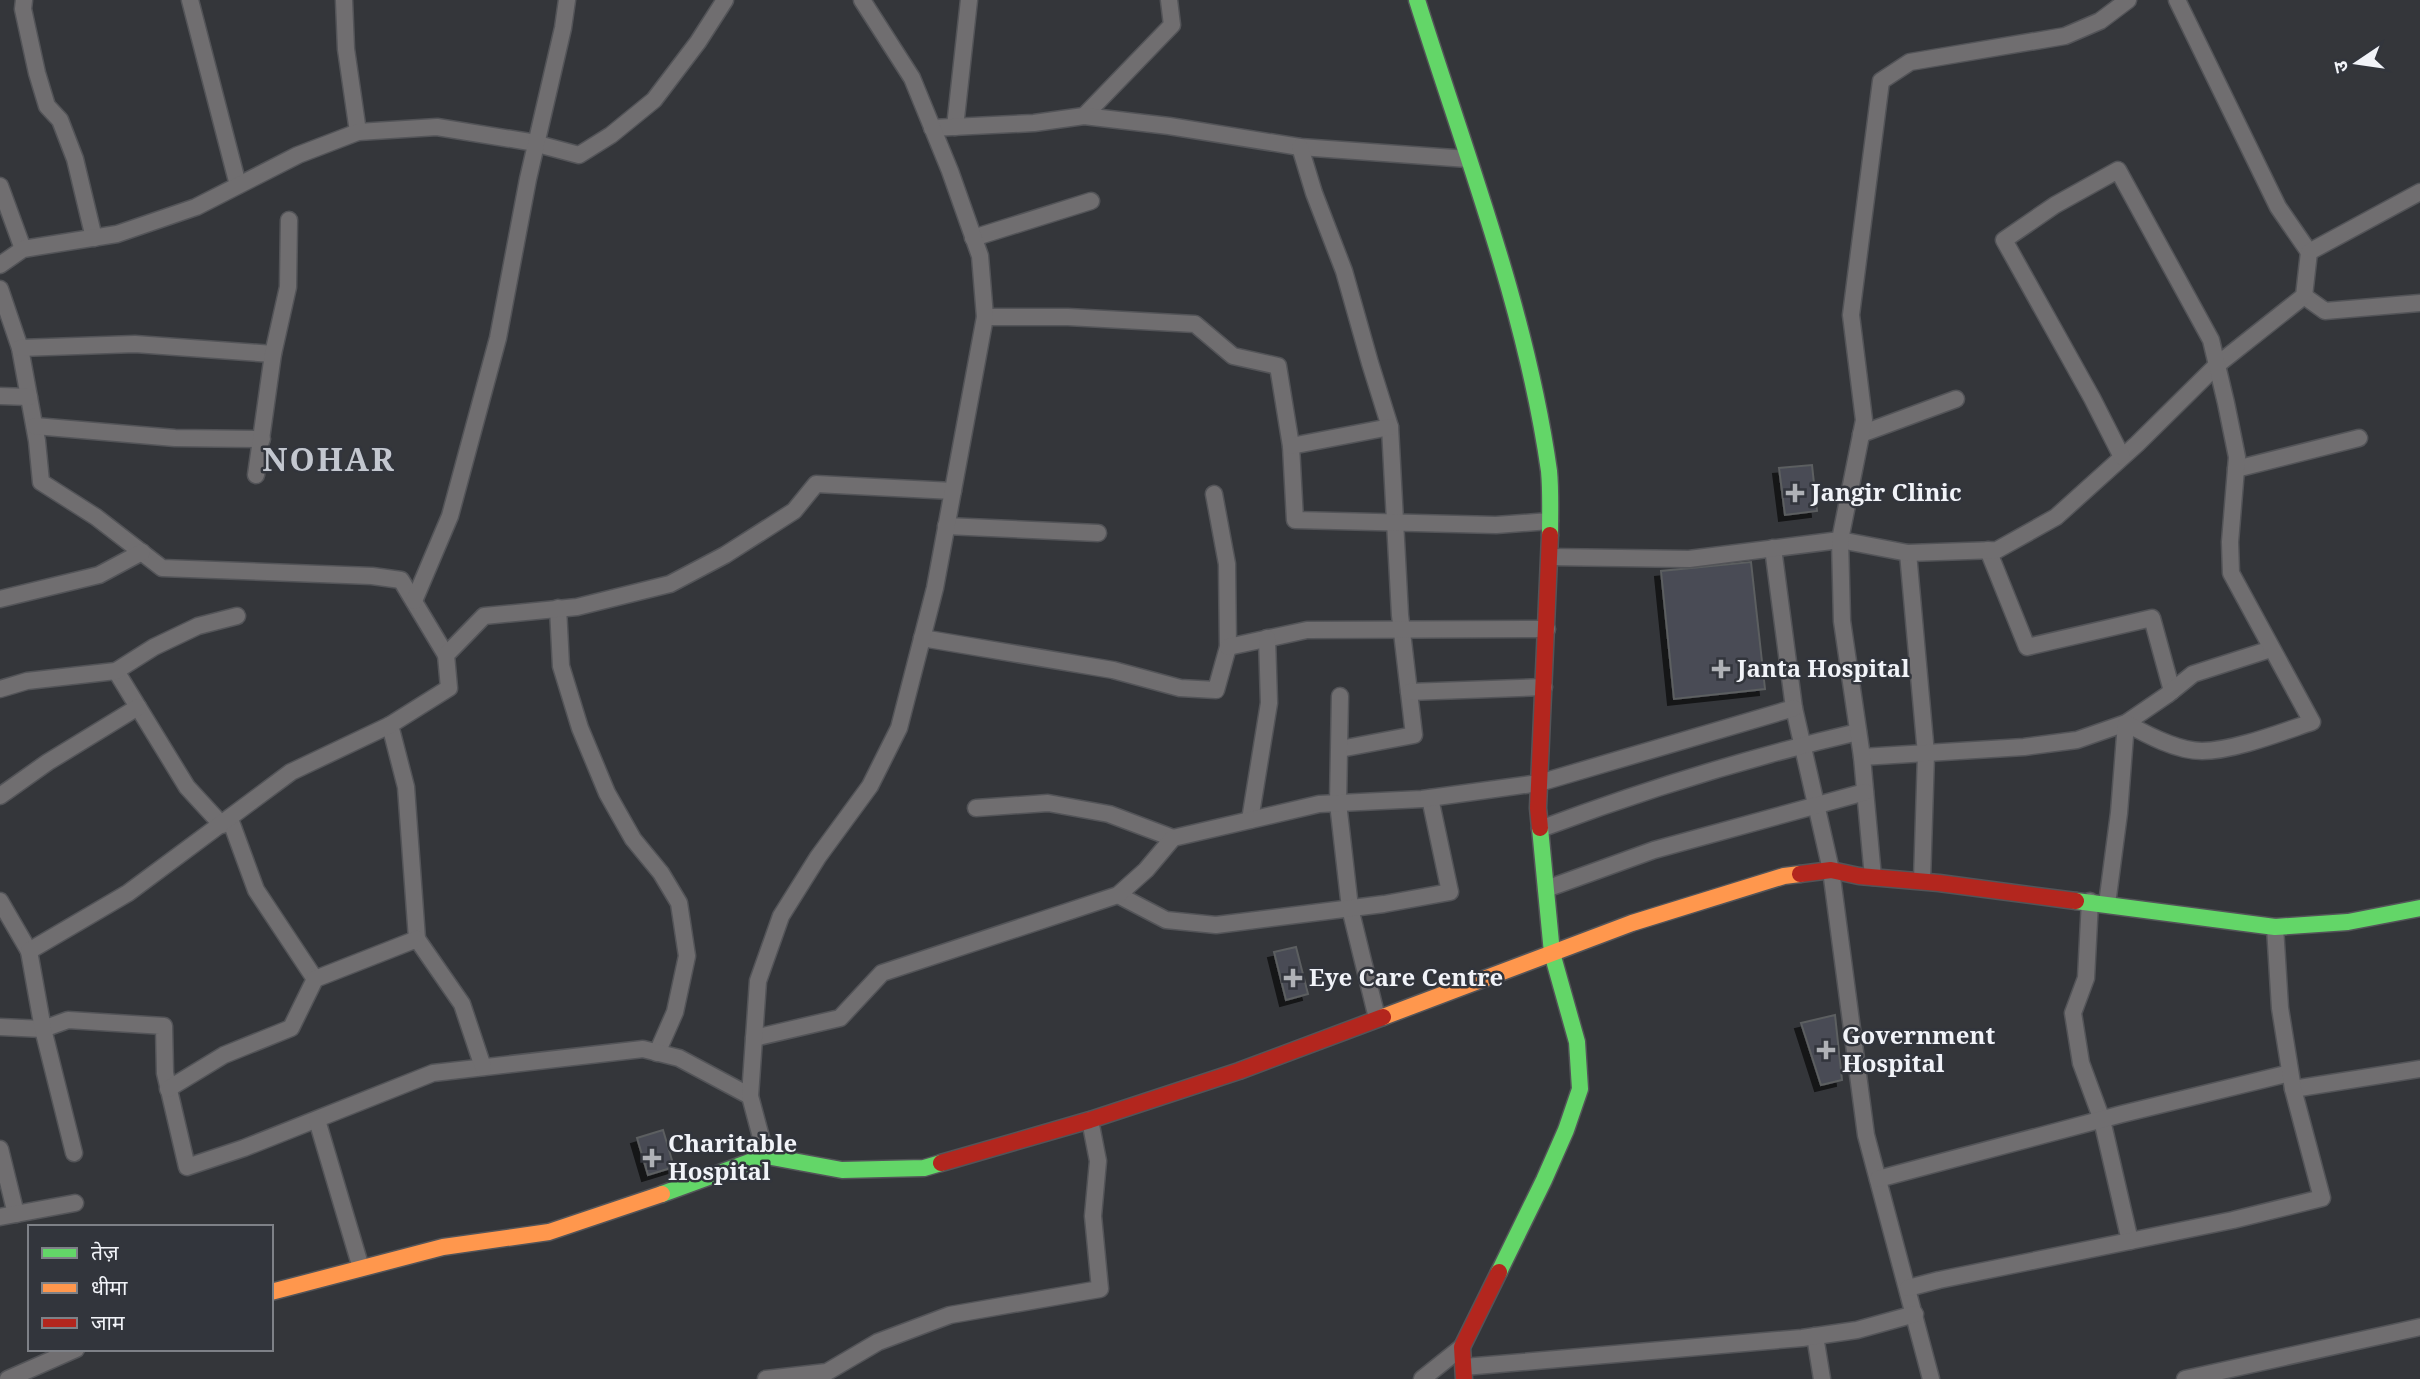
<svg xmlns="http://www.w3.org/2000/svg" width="2420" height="1379" viewBox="0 0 2420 1379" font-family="'Noto Serif','Noto Sans Devanagari',serif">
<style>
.building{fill:#484c54;stroke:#5c5e61;stroke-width:2;filter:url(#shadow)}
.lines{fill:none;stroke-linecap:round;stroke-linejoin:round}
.street-casing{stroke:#535458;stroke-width:19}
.fast-casing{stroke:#535458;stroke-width:19}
.slow-casing{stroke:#535458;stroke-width:19}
.jam-casing{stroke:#535458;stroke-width:19}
.street{stroke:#706e70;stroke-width:16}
.fast{stroke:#63d668;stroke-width:16}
.slow{stroke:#ff974d;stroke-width:16}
.jam{stroke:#b3261e;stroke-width:16}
.poi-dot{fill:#afb1b6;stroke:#32353c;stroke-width:2.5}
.labels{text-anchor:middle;stroke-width:5;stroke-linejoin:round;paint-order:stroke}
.poi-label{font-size:24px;font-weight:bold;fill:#f1f3f8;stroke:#32353c;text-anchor:start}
.district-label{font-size:32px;font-weight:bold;letter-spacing:2px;fill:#c3c7cf;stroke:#32353c}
</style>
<defs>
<filter id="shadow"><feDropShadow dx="-6" dy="6" stdDeviation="0" flood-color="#0009"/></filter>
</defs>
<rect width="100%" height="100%" fill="#34363a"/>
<!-- building -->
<g class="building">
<polygon points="1812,465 1817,511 1785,515 1779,468"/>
<polygon points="1751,562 1765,689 1674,699 1661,571"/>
<polygon points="1296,947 1308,994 1286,1000 1274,952"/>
<polygon points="1835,1015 1842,1080 1821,1085 1801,1023"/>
<polygon points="663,1130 674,1167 648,1175 637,1138"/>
</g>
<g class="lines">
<defs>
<g id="street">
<polyline points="24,0 23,9 37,73 47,106 60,120 75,159 94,238"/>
<polyline points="190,0 238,185"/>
<polyline points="344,0 346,49 358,132"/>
<polyline points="2177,0 2278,207 2309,252"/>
<polyline points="1084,116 1172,25 1169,0"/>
<polyline points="955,127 969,0"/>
<polyline points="932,128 1034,123 1084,116 1169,126 1300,147 1468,159"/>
<polyline points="1300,147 1314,193 1344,271 1370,363 1390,427 1400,615 1414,735 1340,749"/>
<polyline points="0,186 23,249"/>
<polyline points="973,238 1091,201"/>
<polyline points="0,265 23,249 117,234 196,207 298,155 358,132 437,127 530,142 579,155 611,135 654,100 698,42 725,0"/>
<polyline points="0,289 20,348 37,441 41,482 96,517 162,568 372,576 401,580 446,655"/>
<polyline points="2304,296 2325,311 2420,303"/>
<polyline points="985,317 1068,317 1195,324 1233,356 1278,366 1291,446 1295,520 1496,525 1550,521"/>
<polyline points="20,348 135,344 273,354"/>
<polyline points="0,396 29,397"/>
<polyline points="35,426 175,438 262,439"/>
<polyline points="1861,434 1956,399"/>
<polyline points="1291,446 1390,427"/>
<polyline points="2236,469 2359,438"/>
<polyline points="256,475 273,354 288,287 289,220"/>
<polyline points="946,526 1098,533"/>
<polyline points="1773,548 1794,708 1831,870 1866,1135 1931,1379"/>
<polyline points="1988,550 2027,647 2152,618 2172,691"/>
<polyline points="1908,553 1926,754 1922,881"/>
<polyline points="1551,557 1689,559 1840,540 1908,553 1997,550 2056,517 2137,444 2217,365 2304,296 2309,252 2420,192"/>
<polyline points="0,599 99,575 142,552"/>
<polyline points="414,601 450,516 498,338 528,179 563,28 567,0"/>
<polyline points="558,608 561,666 580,728 607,793 633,839 661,873 679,903 687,956 675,1012 657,1053"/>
<polyline points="922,638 1113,670 1180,688 1216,690 1228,647 1227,564 1214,494"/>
<polyline points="1228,647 1307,630 1547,629"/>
<polyline points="116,671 187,787 222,825"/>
<polyline points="0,689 27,681 116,671 154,647 198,626 237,616"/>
<polyline points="1409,692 1544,687"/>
<polyline points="1340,696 1338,803 1350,908 1377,1018"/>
<polyline points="390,725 406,787 417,939"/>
<polyline points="1862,757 2024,747 2077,740 2126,723 2167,695 2193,674 2271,649"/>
<polyline points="0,796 48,762 138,707"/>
<polyline points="976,808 1048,803 1109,814 1173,838"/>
<polyline points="230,819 256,890 315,979"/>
<polyline points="1250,820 1269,703 1267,638"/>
<path d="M1540 829C1644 790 1750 757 1858 732"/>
<polyline points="1873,877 1862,757 1842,621 1840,540 1864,420 1851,315 1881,81 1910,62 2065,36 2100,21 2128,0"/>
<polyline points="1546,889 1654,850 1865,792"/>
<polyline points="1118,895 1166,920 1216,925 1384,904 1450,892 1430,798"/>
<polyline points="0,901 29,951"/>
<polyline points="2090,901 2086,978 2073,1013 2081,1063 2102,1120 2130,1241"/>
<path d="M2107 904 2119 813 2126 723C2147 735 2177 751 2202 751 2233 751 2282 732 2312 722L2231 573 2230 542 2237 457 2226 403 2211 340 2118 170 2055 205 2004 240 2092 398 2122 457"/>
<polyline points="0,1027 43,1029 68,1020 164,1026 165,1073 187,1167 244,1148 433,1073 643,1049 679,1058 750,1096"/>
<polyline points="754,1038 840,1018 882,973 1118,895 1146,870 1173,838 1319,804 1422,799 1539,783 1794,708"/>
<polyline points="168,1089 224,1055 291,1028 315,979 417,939 462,1004 483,1067"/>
<polyline points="2293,1089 2420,1069"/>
<polyline points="317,1120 361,1268"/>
<polyline points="0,1149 16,1214"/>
<polyline points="74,1153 43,1029 29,951 128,893 291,772 390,725 449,688 446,655 484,616 577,607 670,584 725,555 794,511 816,484 953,491"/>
<polyline points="766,1156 750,1096 758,981 781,916 818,857 870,786 899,728 935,588 985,317 980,256 950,171 912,78 862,0"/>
<polyline points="1878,1179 2122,1114 2290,1073"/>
<polyline points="0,1217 75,1203"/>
<polyline points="1908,1288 1939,1280 2233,1220 2322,1198 2293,1089 2280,1008 2275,927"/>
<polyline points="1815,1336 1822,1379"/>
<polyline points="1464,1367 1802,1338 1857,1330 1915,1314"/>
<polyline points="8,1379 76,1349"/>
<polyline points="766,1379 827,1372 878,1342 950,1315 1100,1289 1093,1216 1098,1161 1090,1120"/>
<polyline points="1422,1379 1462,1347"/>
<polyline points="2185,1379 2420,1327"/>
</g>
<g id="fast">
<path d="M1417 0C1466 156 1526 309 1549 471 1551 492 1550 514 1550 535"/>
<polyline points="2076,901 2275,927 2348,922 2420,908"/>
<polyline points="662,1194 766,1156 842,1170 924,1168 941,1163"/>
<polyline points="1499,1272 1544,1180 1566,1130 1580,1089 1577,1042 1552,953 1540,828"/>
</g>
<g id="slow">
<polyline points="1383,1017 1632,923 1784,876 1800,874"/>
<polyline points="271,1292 443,1247 549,1232 662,1194"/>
</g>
<g id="jam">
<polyline points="1540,828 1538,808 1550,535"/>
<polyline points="1800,874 1831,870 1859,876 1939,883 2076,901"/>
<polyline points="941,1163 1090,1120 1239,1071 1383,1017"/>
<polyline points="1464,1379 1462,1347 1499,1272"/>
</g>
</defs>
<!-- street casing -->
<use href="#street" class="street-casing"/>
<!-- fast casing -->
<use href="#fast" class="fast-casing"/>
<!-- slow casing -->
<use href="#slow" class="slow-casing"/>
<!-- jam casing -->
<use href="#jam" class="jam-casing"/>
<!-- street -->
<use href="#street" class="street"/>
<!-- fast -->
<use href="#fast" class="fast"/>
<!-- slow -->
<use href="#slow" class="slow"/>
<!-- jam -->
<use href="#jam" class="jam"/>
</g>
<!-- markers -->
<g class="poi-dot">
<path d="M1791.5 482.5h7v7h7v7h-7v7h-7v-7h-7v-7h7z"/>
<path d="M1717.5 658.5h7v7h7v7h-7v7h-7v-7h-7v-7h7z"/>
<path d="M1289.5 967.5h7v7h7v7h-7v7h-7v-7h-7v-7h7z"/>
<path d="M1822.5 1039.5h7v7h7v7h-7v7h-7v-7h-7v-7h7z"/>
<path d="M648.5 1147.5h7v7h7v7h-7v7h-7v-7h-7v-7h7z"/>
</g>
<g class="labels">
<!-- poi labels -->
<g class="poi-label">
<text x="1811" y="501">Jangir Clinic</text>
<text x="1737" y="677">Janta Hospital</text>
<text x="1309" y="986">Eye Care Centre</text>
<text x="1842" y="1044">Government<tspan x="1842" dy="28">Hospital</tspan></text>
<text x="668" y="1152">Charitable<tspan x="668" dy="28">Hospital</tspan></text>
</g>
<!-- district labels -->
<g class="district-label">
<text x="329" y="471">NOHAR</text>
</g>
</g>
<!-- legend -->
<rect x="28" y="1225" width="245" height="126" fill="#32353c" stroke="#7e8187" stroke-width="2"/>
<rect x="42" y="1248" width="35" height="10" fill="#63d668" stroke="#7e8187" stroke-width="2"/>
<text x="91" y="1260" font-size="21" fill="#f1f3f8">तेज़</text>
<rect x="42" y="1283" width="35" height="10" fill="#ff974d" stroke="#7e8187" stroke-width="2"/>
<text x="91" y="1295" font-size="21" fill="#f1f3f8">धीमा</text>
<rect x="42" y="1318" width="35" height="10" fill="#b3261e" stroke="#7e8187" stroke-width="2"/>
<text x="91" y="1330" font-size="21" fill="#f1f3f8">जाम</text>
<!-- north arrow -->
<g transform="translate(2357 63) rotate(257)" stroke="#32353c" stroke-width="5" paint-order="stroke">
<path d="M0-5L12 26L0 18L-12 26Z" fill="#f1f3f8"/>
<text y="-10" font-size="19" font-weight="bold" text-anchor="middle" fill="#f1f3f8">उ</text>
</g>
</svg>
